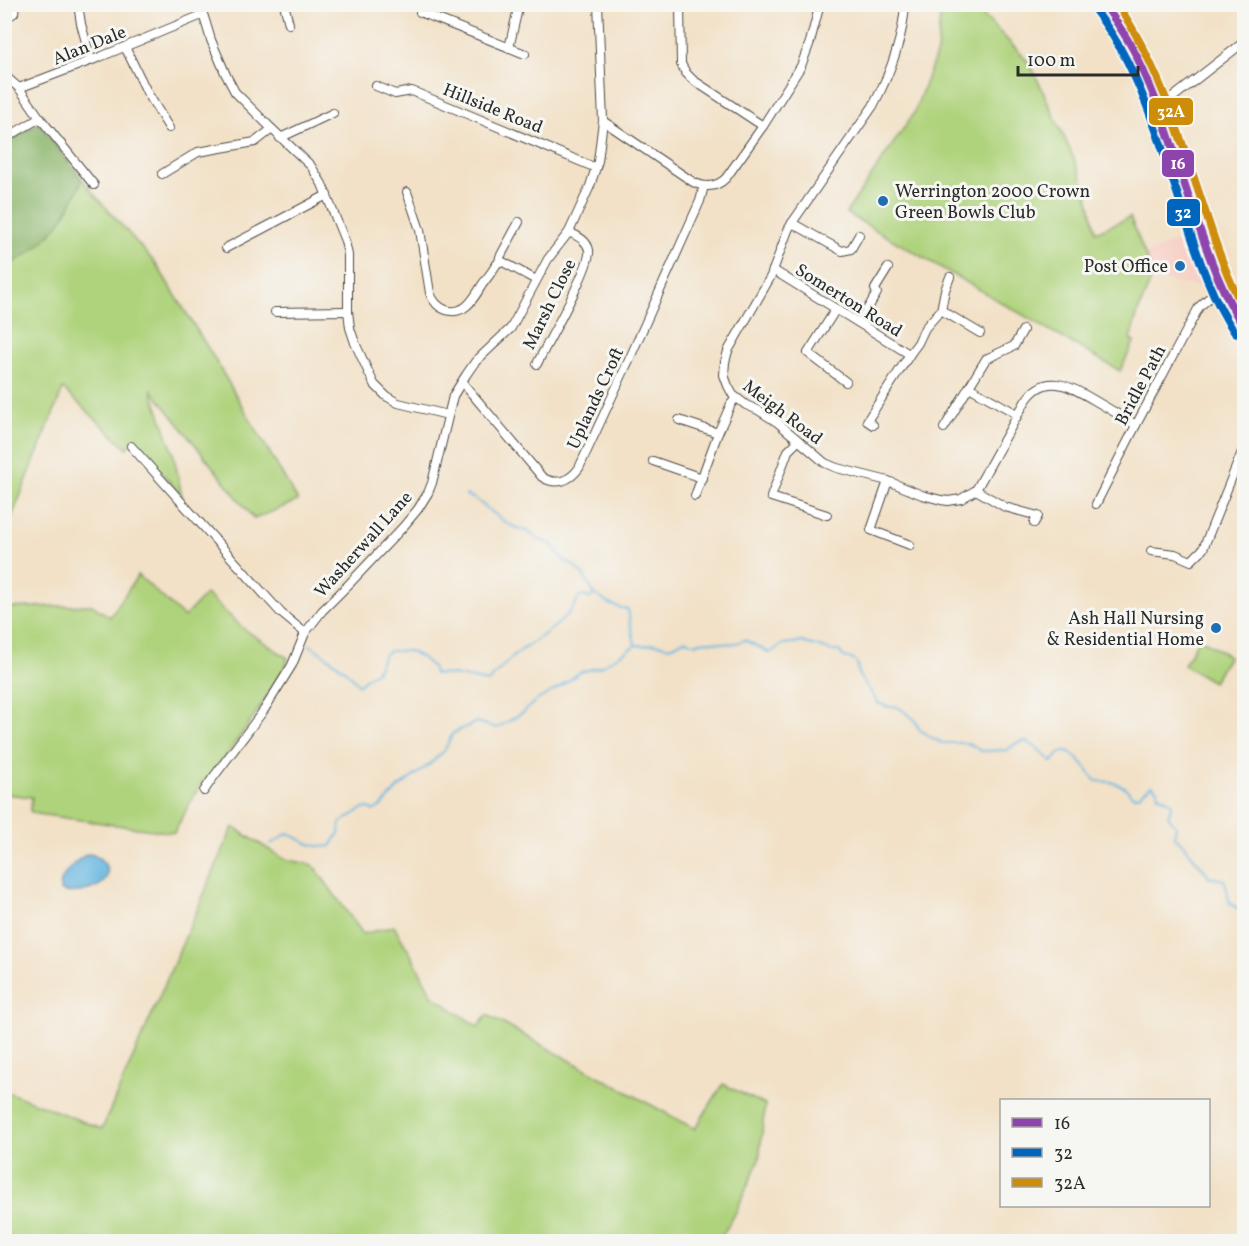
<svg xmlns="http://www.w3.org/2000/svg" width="1249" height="1246" viewBox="0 0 1249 1246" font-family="Vollkorn,serif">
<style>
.built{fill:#f7d1c8}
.green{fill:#afd37b;stroke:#6d7f53;stroke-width:1.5}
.forest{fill:#8bb56b;stroke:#5b704b;stroke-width:1.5}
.water{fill:#65b5e0;stroke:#487086;stroke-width:1.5}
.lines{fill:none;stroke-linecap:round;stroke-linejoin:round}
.stream{stroke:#65b5e0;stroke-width:2}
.street-casing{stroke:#494642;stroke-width:10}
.highway-casing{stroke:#494642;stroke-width:16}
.street{stroke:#fff;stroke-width:8}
.highway{stroke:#f2c36a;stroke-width:14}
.bus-1-casing{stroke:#f6f6f2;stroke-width:12}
.bus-2-casing{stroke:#f6f6f2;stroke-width:12}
.bus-3-casing{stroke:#f6f6f2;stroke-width:12}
.bus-1{stroke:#8e44ad;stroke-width:8}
.bus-2{stroke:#0065bd;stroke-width:8}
.bus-3{stroke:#ce8d09;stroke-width:8}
.poi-dot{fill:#1f6fb2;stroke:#f6f6f2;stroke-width:2}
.labels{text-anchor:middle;stroke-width:6;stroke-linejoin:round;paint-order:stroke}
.street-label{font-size:18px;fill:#2b2b2b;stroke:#f6f6f2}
.poi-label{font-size:18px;fill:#2b2b2b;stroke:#f6f6f2;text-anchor:end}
.line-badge{stroke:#f6f6f2;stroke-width:2}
.badge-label{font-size:16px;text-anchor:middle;font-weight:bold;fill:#fff}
</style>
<rect width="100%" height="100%" fill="#f6f6f2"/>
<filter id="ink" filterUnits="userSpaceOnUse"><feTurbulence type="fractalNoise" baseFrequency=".0167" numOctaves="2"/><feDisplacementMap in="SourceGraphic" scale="12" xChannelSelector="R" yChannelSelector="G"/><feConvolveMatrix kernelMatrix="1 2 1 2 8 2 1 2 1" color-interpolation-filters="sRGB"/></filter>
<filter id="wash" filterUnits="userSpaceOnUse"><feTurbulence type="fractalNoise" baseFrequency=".008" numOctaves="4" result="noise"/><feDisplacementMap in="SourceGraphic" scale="24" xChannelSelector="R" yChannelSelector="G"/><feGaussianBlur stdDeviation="1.35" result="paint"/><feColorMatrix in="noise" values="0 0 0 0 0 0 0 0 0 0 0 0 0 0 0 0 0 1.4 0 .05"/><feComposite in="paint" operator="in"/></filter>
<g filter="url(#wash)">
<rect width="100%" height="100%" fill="#f2e1c7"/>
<!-- built -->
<polygon class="built" points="1192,234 1208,280 1208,288 1175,283 1153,275 1145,255"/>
<!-- green -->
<g class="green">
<polygon points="941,5 973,5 1025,58 1032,68 1071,152 1087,191 1096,232 1130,217 1153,275 1138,312 1130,339 1134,342 1120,371 846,213 914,113 937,52"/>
<polygon points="38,123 94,194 156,264 211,353 298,501 254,519 151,389 173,452 182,496 134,441 127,448 63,389 5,534 5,144"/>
<polygon points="138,575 184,617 206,594 245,630 288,658 285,667 255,715 231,749 194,795 174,833 37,814 30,811 32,797 5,794 4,608 92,605 110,617"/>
<polygon points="1199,638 1229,656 1213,682 1184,665"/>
<polygon points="233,827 284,859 313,865 363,934 394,926 414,960 432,995 478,1027 487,1015 695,1129 723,1084 765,1105 759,1160 735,1214 719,1241 5,1241 5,1091 102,1129"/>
</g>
<!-- forest -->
<path class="forest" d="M38 123 82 179C80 188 76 195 71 204 55 235 35 252 5 267V144Z"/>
<!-- water -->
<path class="water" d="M87 854C99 854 113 868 105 880 98 890 71 896 60 890 58 876 76 861 87 854Z"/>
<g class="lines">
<!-- stream -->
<g class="stream">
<polyline points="466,495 475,499 505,522 514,527 527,531 539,540 551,544 564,560 573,565 583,575 595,594 609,604 621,608 628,609 630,623 635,644 636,645"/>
<path d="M310 645C327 657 347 669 359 685L367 677 376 672 384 655 389 651H409L421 657 428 663 433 668 434 674 453 675 488 682C497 673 505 663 515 655 537 638 570 622 580 595L590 598 595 594"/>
<path d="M636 645C647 647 649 643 656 644 662 644 666 648 672 646 683 643 681 636 695 644 709 637 722 646 735 643 739 643 742 641 745 640L770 653 783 644 801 642 823 648 831 651H839L844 657 852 659 857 663 859 676 867 686 878 703 889 707H898L914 719 919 729 932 738 942 743H967L974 746 981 751 1007 750 1015 744 1025 741 1037 748 1052 762 1061 752 1067 751C1079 757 1087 770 1096 781L1111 782 1125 787 1132 796H1138L1152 785 1157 790 1158 795 1168 800 1172 804 1168 816 1176 826 1174 836 1181 842 1210 877 1224 880C1233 899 1220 901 1244 911"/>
<path d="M271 844 288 833C303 841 314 849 331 846L339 833 340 823 362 809 370 808 373 811 383 805 398 788 430 764 444 751 453 733 477 722 497 728 524 712 534 702 560 687 580 672 600 667 636 645"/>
</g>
</g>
</g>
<g filter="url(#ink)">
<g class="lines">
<defs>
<g id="street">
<polyline points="78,4 81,24 91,60"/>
<polyline points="200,4 211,40 226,75 235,92 272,129 311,166 322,184 345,241 348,255 348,311 350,328 355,343 374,384 386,396 398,403 448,415"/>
<polyline points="284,4 289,24"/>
<path d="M905 4C903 41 890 74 873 106L792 223 788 230 771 276 728 351 725 362 724 375 728 386 733 395 746 405 758 410 777 422 825 463 837 468 888 481 922 495 941 500 948 501 961 499 976 490 1025 402C1046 369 1073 388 1099 403 1111 410 1123 417 1136 425"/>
<polyline points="420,12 525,54"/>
<polyline points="4,19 14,13 15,4"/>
<polyline points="125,47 147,92 169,128"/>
<polyline points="509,48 519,4"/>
<polyline points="4,75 19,88 40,118 94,185"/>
<polyline points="376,86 395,94 412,91 596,168"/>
<polyline points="19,88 100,57 202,15"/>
<polyline points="1158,109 1244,42"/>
<path d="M603 121 693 182C705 188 716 188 726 178L763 126 693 80 686 73 681 64 680 4"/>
<polyline points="763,126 801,66 810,42 820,4"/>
<polyline points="280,138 333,113"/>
<polyline points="4,139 40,118"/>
<polyline points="162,174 198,152 255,142 272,129"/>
<path d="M407 192 420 230 430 293C433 301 437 307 446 310 465 316 474 298 482 285 487 278 492 272 496 265L499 262H503L536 280"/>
<polyline points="792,223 842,251 851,249 859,235"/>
<polyline points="226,248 327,195"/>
<polyline points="499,262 500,257 519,222"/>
<polyline points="773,270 909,354"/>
<polyline points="836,309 808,353 846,382"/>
<polyline points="941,310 980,333"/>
<polyline points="275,312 348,311"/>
<polyline points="859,323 877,293 875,289 888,268"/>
<path d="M537 364C546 345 592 266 589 250 587 240 577 236 569 232"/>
<path d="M462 382 542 477C556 486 570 481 579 468L629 360 700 201 704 186"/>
<polyline points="969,387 1017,414"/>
<polyline points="679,420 718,433"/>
<polyline points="873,425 867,421 912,351 918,343 925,328 941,310 945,290 950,277"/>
<polyline points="944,428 986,359 1014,346 1023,330"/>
<polyline points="798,441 788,451 771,497 827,515"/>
<polyline points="131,446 281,613 305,633"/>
<polyline points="653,461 702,478"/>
<polyline points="888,481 871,530 910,545"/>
<polyline points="976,490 1005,507 1038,516 1034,523"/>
<polyline points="695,496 718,433 731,404 736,398"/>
<polyline points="1096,504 1136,425 1199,307 1221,287"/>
<polyline points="1151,551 1175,554 1191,561 1203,549 1244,447"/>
<polyline points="204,791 212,779 264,710 292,665 305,633 322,611 350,583 403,527 418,509 428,493 432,483 453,396 466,375 475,362 511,328 548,259 569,232 590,186 598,161 603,121 598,4"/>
</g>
<path id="highway" d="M1104 4C1152 67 1172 149 1198 223 1210 259 1221 296 1244 327"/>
</defs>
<!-- street casing -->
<use href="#street" class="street-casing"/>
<!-- highway casing -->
<use href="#highway" class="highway-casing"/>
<!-- street -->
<use href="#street" class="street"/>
<!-- highway -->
<use href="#highway" class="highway"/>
<defs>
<path id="bus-1" d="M1104 4C1116 21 1127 37 1136 55 1160 104 1176 158 1193 210 1207 250 1220 291 1244 327"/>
<path id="bus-2" d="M1095 10C1107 26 1118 43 1127 61 1151 109 1166 160 1183 211 1197 253 1210 296 1235 333"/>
<path id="bus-3" d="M1117 4C1160 67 1181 140 1205 211 1216 245 1227 278 1244 309"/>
</defs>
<!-- bus-1 casing -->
<use href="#bus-1" class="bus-1-casing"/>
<!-- bus-2 casing -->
<use href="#bus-2" class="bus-2-casing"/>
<!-- bus-3 casing -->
<use href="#bus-3" class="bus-3-casing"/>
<!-- bus-1 -->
<use href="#bus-1" class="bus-1"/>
<!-- bus-2 -->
<use href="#bus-2" class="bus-2"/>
<!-- bus-3 -->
<use href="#bus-3" class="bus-3"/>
</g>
</g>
<!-- markers -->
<g class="poi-dot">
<circle cx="883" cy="201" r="6"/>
<circle cx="1180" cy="266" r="6"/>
<circle cx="1216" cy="628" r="6"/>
</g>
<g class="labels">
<!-- street labels -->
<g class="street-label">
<text transform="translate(89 45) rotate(-22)" y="6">Alan Dale</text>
<text transform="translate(493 108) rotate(22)" y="6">Hillside Road</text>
<text transform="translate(849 300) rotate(32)" y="6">Somerton Road</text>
<text transform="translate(549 304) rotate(-64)" y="6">Marsh Close</text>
<text transform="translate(1140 385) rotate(-62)" y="6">Bridle Path</text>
<text transform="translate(595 398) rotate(-65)" y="6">Uplands Croft</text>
<text transform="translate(783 412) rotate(37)" y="6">Meigh Road</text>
<text transform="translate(363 544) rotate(-48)" y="6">Washerwall Lane</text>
</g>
<!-- poi labels -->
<g class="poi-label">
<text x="895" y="197" text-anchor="start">Werrington 2000 Crown<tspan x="895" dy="21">Green Bowls Club</tspan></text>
<text x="1168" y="272">Post Office</text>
<text x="1204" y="624">Ash Hall Nursing<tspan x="1204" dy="21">&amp; Residential Home</tspan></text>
</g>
</g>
<g class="line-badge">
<rect x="1148" y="97" width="46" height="29" rx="6" fill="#ce8d09"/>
<rect x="1161" y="149" width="34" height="29" rx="6" fill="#8e44ad"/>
<rect x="1166" y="198" width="35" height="29" rx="6" fill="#0065bd"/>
</g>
<g class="badge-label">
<text x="1171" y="117">32A</text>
<text x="1178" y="169">16</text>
<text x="1183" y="218">32</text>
</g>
<!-- margin -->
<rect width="1249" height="1246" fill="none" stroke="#f6f6f2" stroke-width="24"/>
<!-- legend -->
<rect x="1000" y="1099" width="210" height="108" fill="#f6f6f2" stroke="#a5a5a2" stroke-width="1.5"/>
<rect x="1012" y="1118" width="30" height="9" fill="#8e44ad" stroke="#a5a5a2" stroke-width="1.5"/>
<text x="1054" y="1129" font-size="18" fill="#2b2b2b">16</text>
<rect x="1012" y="1148" width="30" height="9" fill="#0065bd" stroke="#a5a5a2" stroke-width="1.5"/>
<text x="1054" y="1159" font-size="18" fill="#2b2b2b">32</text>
<rect x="1012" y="1178" width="30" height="9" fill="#ce8d09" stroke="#a5a5a2" stroke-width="1.5"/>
<text x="1054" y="1189" font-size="18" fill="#2b2b2b">32A</text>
<!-- scale -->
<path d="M1018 66v9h120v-9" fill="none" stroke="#2b2b2b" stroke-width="3"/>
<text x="1027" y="66" font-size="18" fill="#2b2b2b" stroke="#f6f6f2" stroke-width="4.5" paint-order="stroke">100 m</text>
</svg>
